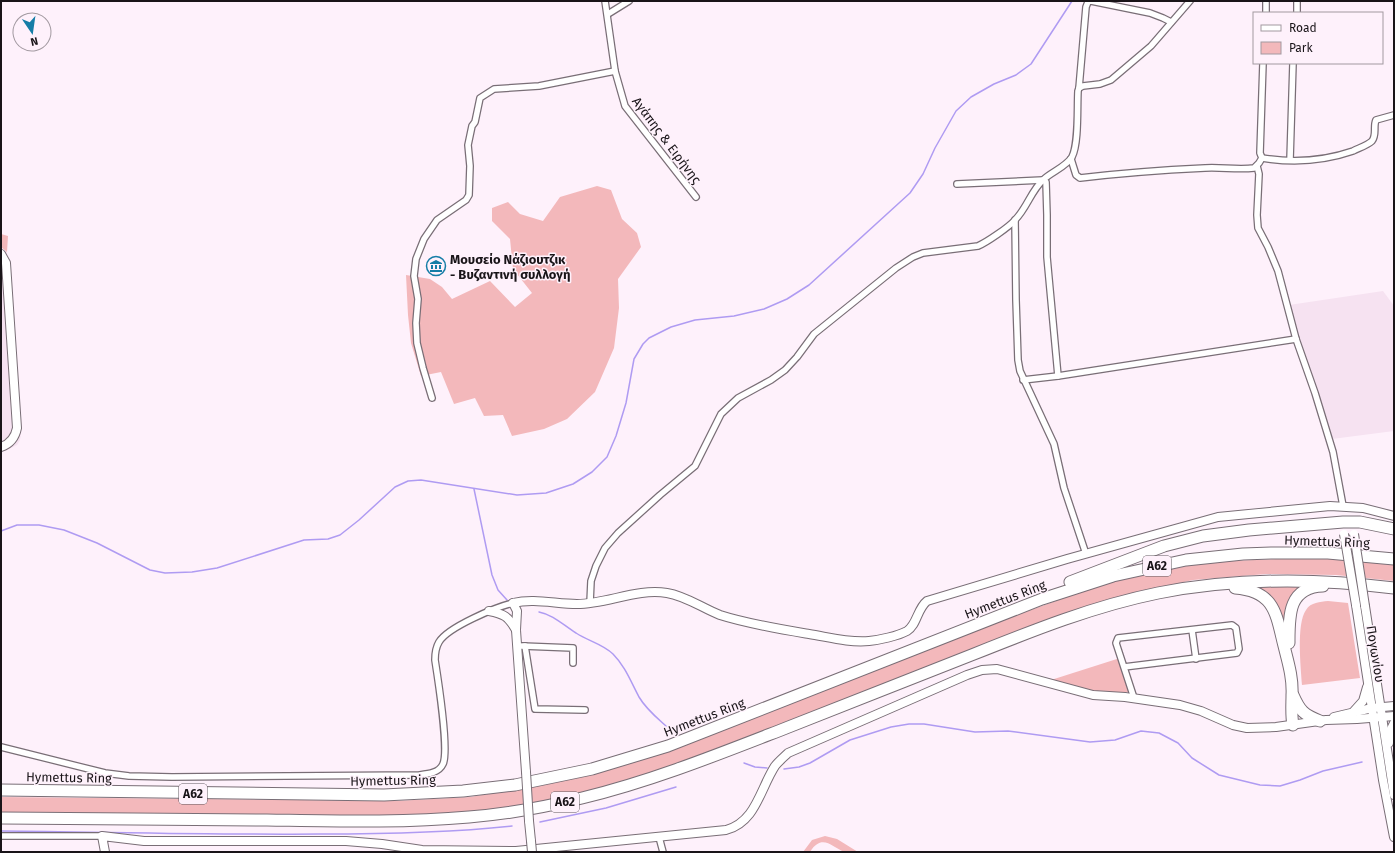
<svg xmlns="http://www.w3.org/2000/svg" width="1395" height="853" viewBox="0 0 1395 853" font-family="'Fira Sans',sans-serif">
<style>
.built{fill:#f6e2f1}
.green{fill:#f3b8bb}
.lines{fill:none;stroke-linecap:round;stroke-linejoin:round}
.stream{stroke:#af9bf2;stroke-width:1.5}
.street-casing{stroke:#796e76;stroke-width:8}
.secondary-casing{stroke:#796e76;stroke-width:10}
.highway-casing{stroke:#796e76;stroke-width:13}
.street{stroke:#fff;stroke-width:5.5}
.secondary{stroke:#fff;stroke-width:8}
.highway{stroke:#fff;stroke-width:11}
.secondary-bridge-casing{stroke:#796e76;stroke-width:10;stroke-linecap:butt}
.secondary-bridge{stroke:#fff;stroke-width:8}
.labels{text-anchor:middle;stroke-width:3;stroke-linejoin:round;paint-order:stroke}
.shield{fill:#fef1fb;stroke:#5e565c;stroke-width:1}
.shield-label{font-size:12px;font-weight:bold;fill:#191418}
.street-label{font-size:13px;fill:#191418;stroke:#fef1fb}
.poi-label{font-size:13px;font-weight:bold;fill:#191418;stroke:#fef1fb;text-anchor:start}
</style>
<rect width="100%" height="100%" fill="#fef1fb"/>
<!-- built -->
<g class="built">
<polygon points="1,247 7,252 21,433 20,440 17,445 9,449 1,452"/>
<polygon points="1383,291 1394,306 1394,431 1332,439 1289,305"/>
</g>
<!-- green -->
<g class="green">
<polygon points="597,186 611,190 622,219 637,233 641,247 618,279 619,308 614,348 595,392 567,419 544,429 512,436 503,415 484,416 475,398 454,404 441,372 421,376 411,343 408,315 406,275 430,279 442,287 452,299 490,281 515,307 532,293 513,269 510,239 492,221 492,208 508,202 520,214 543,221 560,197"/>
<polygon points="1,234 8,236 7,252 1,247"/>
<polygon points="1301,558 1337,559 1394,565 1394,581 1336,575 1266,574 1193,580 1121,596 1048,619 761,734 619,784 546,801 472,812 396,817 1,813 1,797 395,801 470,797 542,785 614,768 684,746 1000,621 1078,593 1117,581 1191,565 1228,561"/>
<polygon points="1266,586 1309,586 1284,626 1252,588"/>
<path d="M1328 601 1348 603 1360 678 1302 685C1301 668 1296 624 1306 610 1311 602 1320 602 1328 601Z"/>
<polygon points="1120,658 1130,690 1128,692 1103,695 1051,680"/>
<path d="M825 836 837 839 858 852C854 852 848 853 844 852 832 847 822 833 810 852H803L812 840Z"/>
</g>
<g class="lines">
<!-- stream -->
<g class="stream">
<polyline points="474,489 492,575 498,590 507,600"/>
<polyline points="1,531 17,525 39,525 64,530 97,543 150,570 165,573 192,572 217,568 304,540 328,539 340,535 359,520 395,487 408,481 421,480 517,495 546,493 573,484 592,472 607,457 616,436 626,403 634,359 643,344 649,338 671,327 695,320 734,316 764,309 787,299 809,285 910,193 923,174 935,148 956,111 971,97 994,84 1016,75 1031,64 1072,1"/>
<path d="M539 612C554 615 563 625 576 633 588 641 603 644 613 654 625 666 631 682 639 697 646 709 656 717 666 726"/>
<polyline points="744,763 755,767 767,768"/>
<polyline points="784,769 799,767 810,763 850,740 891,727 909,724 924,724 975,732 1008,731 1090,742 1115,740 1141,731 1159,733 1178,743 1192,758 1219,775 1260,785 1280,786 1300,780 1323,771 1362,762"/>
<polyline points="540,822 606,808 676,787"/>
<path d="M1 831C107 832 213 835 319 834 383 834 448 833 512 826"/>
</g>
<defs>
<g id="street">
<polyline points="605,1 615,71 625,106 696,197"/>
<polyline points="1091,1 1150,13 1163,18 1171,22"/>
<polyline points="1266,13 1266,1"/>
<polyline points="1297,13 1297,1"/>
<polyline points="608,14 629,1"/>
<polyline points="1079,88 1086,7 1088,2 1091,1"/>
<path d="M1262 158C1293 163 1324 161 1353 151 1359 148 1368 145 1372 141 1377 135 1373 126 1376 120L1394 115"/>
<path d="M1071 159 1076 175 1080 178C1122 173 1163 170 1205 168 1221 167 1238 170 1254 168L1259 163 1262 158 1260 153 1263 63"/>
<polyline points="1290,160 1293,63"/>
<polyline points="1257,166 1259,174 1257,215 1258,228 1268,247 1278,271 1296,339 1315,393 1333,452 1343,506"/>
<polyline points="957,184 1043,180 1046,182 1047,215 1047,257 1058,376"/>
<polyline points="1015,220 1016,300 1018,360 1020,371 1054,444 1064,488 1086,554"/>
<polyline points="1023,380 1058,376 1296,339"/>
<polyline points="432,398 423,368 417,343 416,323 418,299 414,276 416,259 424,239 437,220 466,200 469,195 470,166 468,145 472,126 475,122 480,98 494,89 539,86 615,71"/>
<path d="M590 603 591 581 596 566 605 548 618 533 660 495 695 466 721 414 738 398 771 380 785 370 797 357 814 334 896 268 913 257 923 253 978 246C987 242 1009 227 1015 220 1027 208 1031 191 1043 180 1051 172 1066 167 1072 157 1079 143 1077 108 1078 91L1079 88 1083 86 1100 84 1111 80 1151 46 1190 1"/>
<polyline points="1192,630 1196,659"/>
<polyline points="522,646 573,648 573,663"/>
<polyline points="525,646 535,709 585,710"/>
<polyline points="1124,667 1237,653 1239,649 1236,628 1232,625 1118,638 1116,643 1134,698"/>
<path d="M1 747 105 773 129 776 172 777 419 775C428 774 439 773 443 764 449 751 438 679 435 660 435 654 436 647 439 642 448 627 496 607 513 603"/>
<polyline points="1,836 102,836"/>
<polyline points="659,837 663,852"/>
</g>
<g id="secondary">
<path d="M1 254 6 263 17 428C15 438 10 444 1 447"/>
<path d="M513 603C534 598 556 604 577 604 607 604 637 588 667 593 686 596 702 608 720 615 748 624 779 629 809 634 828 637 849 643 869 641 879 640 898 636 907 631 917 625 917 609 927 601L1067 559 1218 517 1330 506 1363 508 1394 516"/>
<polyline points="513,603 517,611 516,630 526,772"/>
<polyline points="1356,605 1383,780 1394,837"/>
<polyline points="1365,606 1394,795"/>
<path d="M489 611C504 614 508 616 516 630"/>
<polyline points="1354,711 1363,701 1367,687"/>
<polyline points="1334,717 1372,708 1394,706"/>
<polyline points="1389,743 1390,731 1394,723"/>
<polyline points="529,821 531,841"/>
<path d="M105 852 102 836 144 841H346L382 844 422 850 516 851 726 830C756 822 760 789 775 766 779 761 784 757 788 753L967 675 982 670 997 669 1093 695 1125 697 1180 705 1201 711 1233 725 1247 728 1276 727 1326 720 1357 719 1394 716"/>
</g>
<g id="highway">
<polyline points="1070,582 1164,546 1203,536 1249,530 1343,522 1360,522 1394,529"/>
<path d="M1235 588C1275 591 1276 614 1284 646 1288 662 1293 678 1292 695 1292 705 1291 715 1293 725"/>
<path d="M1289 643C1289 616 1288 587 1323 586"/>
<path d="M1293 695C1300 711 1304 715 1320 721"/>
<polyline points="1,790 384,795 463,791 515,785 592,769 668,746 1042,599 1113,576 1186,560 1243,554 1271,553 1328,553 1394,559"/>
<path d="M1 818C90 819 178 819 267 820 334 821 402 823 469 817 507 814 545 807 582 798 652 781 719 754 786 728 849 703 911 679 974 654 1034 630 1094 606 1158 593 1235 578 1316 578 1394 588"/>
</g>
</defs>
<!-- street casing -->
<use href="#street" class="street-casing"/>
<!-- secondary casing -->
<use href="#secondary" class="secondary-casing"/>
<!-- highway casing -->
<use href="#highway" class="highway-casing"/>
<!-- street -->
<use href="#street" class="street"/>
<!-- secondary -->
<use href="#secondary" class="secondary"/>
<!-- highway -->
<use href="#highway" class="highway"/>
<defs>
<g id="secondary-bridge">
<polyline points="1344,534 1356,605"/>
<polyline points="1354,534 1365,606"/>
<polyline points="526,772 529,821"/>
<polyline points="531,841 532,852"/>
</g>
</defs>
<!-- secondary-bridge casing -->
<use href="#secondary-bridge" class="secondary-bridge-casing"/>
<!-- secondary-bridge -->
<use href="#secondary-bridge" class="secondary-bridge"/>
</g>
<!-- icons -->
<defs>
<symbol id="museum-ring" viewBox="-11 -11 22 22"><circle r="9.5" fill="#fef1fb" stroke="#157da7" stroke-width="1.5"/><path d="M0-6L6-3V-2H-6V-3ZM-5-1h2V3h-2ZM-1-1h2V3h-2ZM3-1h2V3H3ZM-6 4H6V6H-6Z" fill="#157da7"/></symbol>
</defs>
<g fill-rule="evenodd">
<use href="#museum-ring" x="425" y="255" width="22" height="22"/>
</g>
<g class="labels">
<!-- shield labels -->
<g class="shield">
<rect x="1143" y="556" width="28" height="20" rx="3"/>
<rect x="179" y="784" width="28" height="20" rx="3"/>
<rect x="551" y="792" width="28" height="20" rx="3"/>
</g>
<g class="shield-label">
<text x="1157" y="570">Α62</text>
<text x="193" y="798">Α62</text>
<text x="565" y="806">Α62</text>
</g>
<!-- street labels -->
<g class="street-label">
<text transform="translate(667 140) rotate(53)" y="5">Αγάπης &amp; Ειρήνης</text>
<text transform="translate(1327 541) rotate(2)" y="5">Hymettus Ring</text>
<text transform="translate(1005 599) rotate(-21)" y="5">Hymettus Ring</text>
<text transform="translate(1376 654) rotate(81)" y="5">Πογωνίου</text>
<text transform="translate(704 717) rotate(-21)" y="5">Hymettus Ring</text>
<text transform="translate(69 777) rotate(1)" y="5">Hymettus Ring</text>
<text transform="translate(393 780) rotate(-1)" y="5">Hymettus Ring</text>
</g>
<!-- poi labels -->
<g class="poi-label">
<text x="450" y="264">Μουσείο Νάζιουτζικ<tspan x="450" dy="15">- Βυζαντινή συλλογή</tspan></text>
</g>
</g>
<!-- border -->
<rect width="1395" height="853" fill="none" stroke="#191418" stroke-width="4"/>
<!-- legend -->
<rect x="1253" y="12" width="130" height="52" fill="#fef1fb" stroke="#a299a0"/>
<rect x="1261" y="25" width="20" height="6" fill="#ffffff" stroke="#a299a0"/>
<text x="1289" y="32" font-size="12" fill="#191418">Road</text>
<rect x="1261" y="42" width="20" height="12" fill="#f3b8bb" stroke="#a299a0"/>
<text x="1289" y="52" font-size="12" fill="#191418">Park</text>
<!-- north arrow -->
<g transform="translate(32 32) rotate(167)"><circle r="19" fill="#fef1fb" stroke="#a299a0"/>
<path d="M0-3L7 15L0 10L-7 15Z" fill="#157da7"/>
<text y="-6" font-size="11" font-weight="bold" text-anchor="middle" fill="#191418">N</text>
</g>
</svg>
